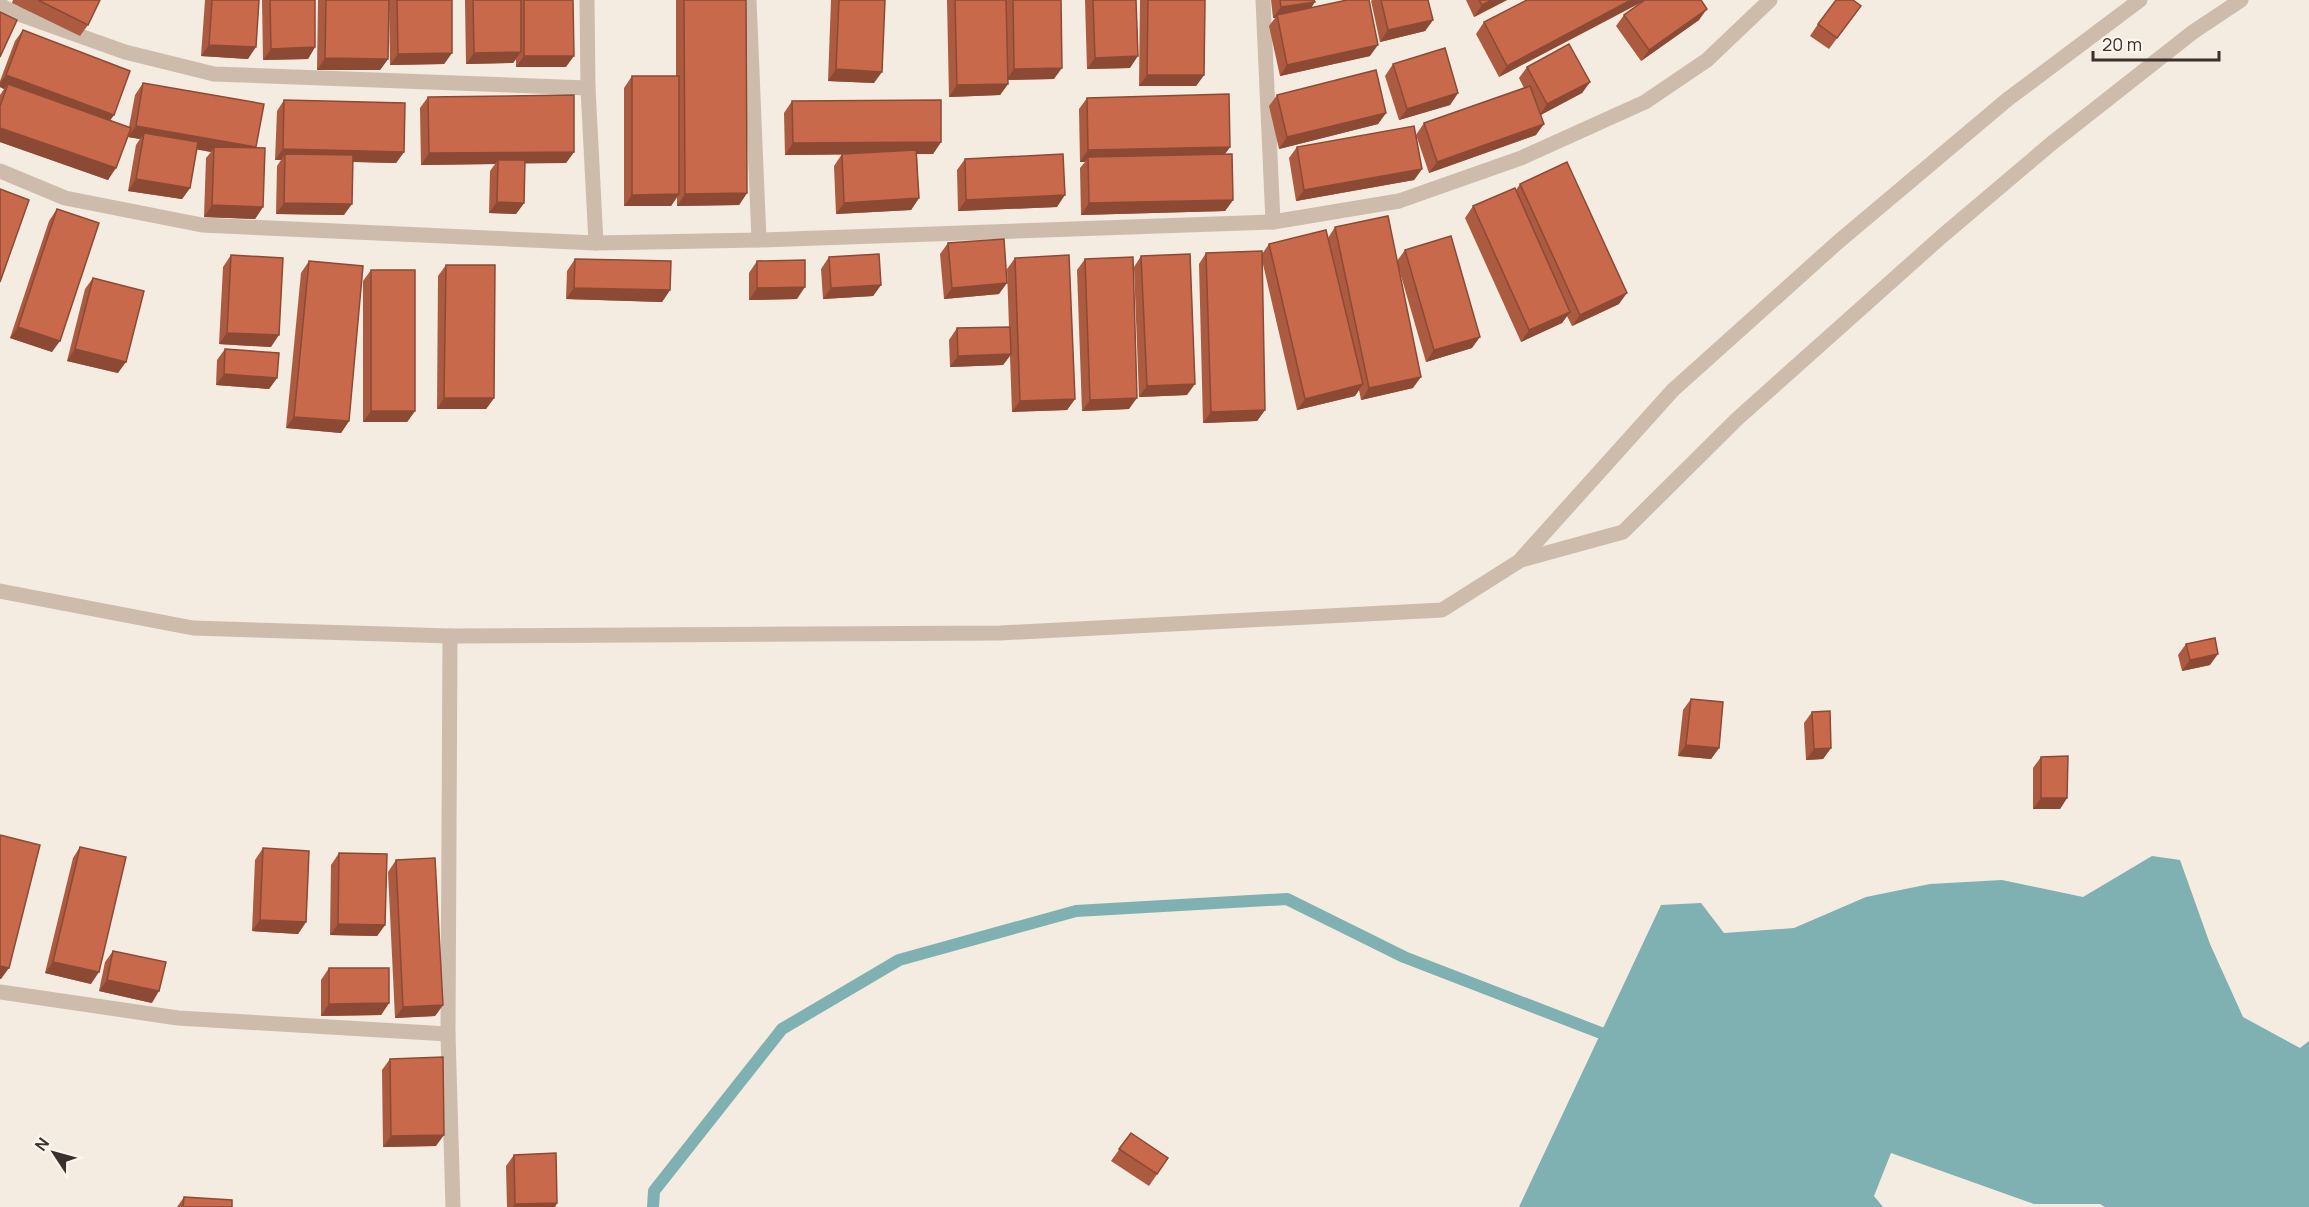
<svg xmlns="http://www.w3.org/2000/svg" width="2309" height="1207" viewBox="0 0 2309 1207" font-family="Manrope,sans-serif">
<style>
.water{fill:#7fb0b2}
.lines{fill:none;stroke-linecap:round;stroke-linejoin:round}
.stream{stroke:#7fb0b2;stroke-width:12}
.minor{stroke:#cdbbac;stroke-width:15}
.tertiary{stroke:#cdbbac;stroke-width:15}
.wall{fill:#ac5a40}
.shaded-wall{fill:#8c4a34}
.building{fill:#c8694b;stroke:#8c4a34;stroke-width:1.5}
</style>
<rect width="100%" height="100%" fill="#f4ebe1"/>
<!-- water -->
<polygon class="water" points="2152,856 2180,860 2210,944 2243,1017 2300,1048 2309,1041 2309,1207 2105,1207 2100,1204 2034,1204 1891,1153 1874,1196 1883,1207 1519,1207 1661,905 1701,903 1724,933 1794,928 1866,897 1930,884 2002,880 2083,897"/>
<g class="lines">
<!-- stream -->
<polyline class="stream" points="653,1207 654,1191 782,1029 899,960 1076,911 1287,899 1404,957 1601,1033 1616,1035"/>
<!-- minor -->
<g class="minor">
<polyline points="587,0 588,88 596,243"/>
<polyline points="749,0 759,240"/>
<polyline points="1263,0 1273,222"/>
<polyline points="0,5 13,12 125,52 214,74 588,88"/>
<polyline points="0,171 65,198 202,225 596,243 759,240 1273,222 1399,201 1521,158 1645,102 1707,60 1770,0"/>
<polyline points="450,636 448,1034 453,1207"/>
<polyline points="0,992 178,1018 448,1034"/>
</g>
<!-- tertiary -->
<g class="tertiary">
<polyline points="1521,559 1673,390 1838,242 2008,99 2140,0"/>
<polyline points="0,591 193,628 450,636 1000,633 1442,610 1521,560 1623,532 1737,419 1941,237 2052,143 2193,32 2241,0"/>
</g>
</g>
<!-- wall -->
<g class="wall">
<polygon points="13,0 100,0 88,25 80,36 12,3"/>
<polygon points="205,0 259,0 248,59 201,56"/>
<polygon points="262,0 315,0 315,47 308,59 263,60"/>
<polygon points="318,0 389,0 388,59 380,70 317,70"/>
<polygon points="389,0 452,0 452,53 444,64 390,65"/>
<polygon points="465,0 573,0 566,67 516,67 516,59 513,63 466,64"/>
<polygon points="676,0 746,0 747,193 739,205 677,206 677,197 671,206 624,206 624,88 632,76 676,76"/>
<polygon points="831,0 885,0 874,83 828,81"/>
<polygon points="947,0 1061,0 1054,79 1008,80 1008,84 1000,95 949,97"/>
<polygon points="1085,0 1136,0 1130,68 1087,69"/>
<polygon points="1140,0 1205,0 1204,75 1196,86 1139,86"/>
<polygon points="1271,0 1314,0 1311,8 1370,56 1280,76 1269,26 1275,18 1273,18"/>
<polygon points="1372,0 1428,0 1433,20 1425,31 1380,42 1371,1"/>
<polygon points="1466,0 1507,0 1474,17"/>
<polygon points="1527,0 1701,0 1699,20 1641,61 1616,26 1624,15 1644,1 1499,77 1476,34 1484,22"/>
<polygon points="1861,6 1829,49 1810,36 1818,24"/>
<polygon points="23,30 114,115 110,120 129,127 135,95 143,83 256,147 255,148 263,207 255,219 204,217 206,158 211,152 197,149 190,188 182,199 128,191 136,145 140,139 128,137 108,180 0,142 0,95 4,89 0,87 0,81 15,41"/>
<polygon points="1393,64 1458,93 1450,105 1399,120 1385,76"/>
<polygon points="1527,67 1590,82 1582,93 1540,115 1536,135 1429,173 1416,135 1422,169 1414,180 1296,201 1289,158 1297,147 1416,135 1424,123 1524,88 1519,78"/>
<polygon points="1277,95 1386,113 1378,124 1279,149 1269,106"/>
<polygon points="428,97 574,152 566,163 525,163 524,203 516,214 489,213 490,171 495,164 421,165 420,108"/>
<polygon points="1087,98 1230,147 1225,154 1233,200 1225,211 1081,215 1080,168 1085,162 1080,162 1079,109"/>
<polygon points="284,100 404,152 396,163 352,162 344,215 276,214 277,166 281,160 275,160 277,111"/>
<polygon points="792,101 941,142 933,154 917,154 919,198 911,210 836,214 834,166 842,154 785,155 784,113"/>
<polygon points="965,159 1057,207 958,211 957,170"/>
<polygon points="1520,184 1619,304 1572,326 1567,316 1562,323 1521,342 1465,218 1473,206 1516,190"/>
<polygon points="57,209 52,352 10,338 49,221"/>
<polygon points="1335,227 1397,261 1405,250 1472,348 1426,362 1397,262 1413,388 1361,400 1359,390 1355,396 1297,410 1262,260 1265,410 1257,421 1203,423 1199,264 1206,253 1262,254 1269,244 1328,238"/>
<polygon points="948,243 999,294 944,299 940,254"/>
<polygon points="231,255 271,347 219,344 223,267"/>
<polygon points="1141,256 1187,395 1139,397 1134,267"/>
<polygon points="829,257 881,285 873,296 823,299 821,269"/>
<polygon points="1015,258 1075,399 1067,410 1012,412 1010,356 1003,365 950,367 949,340 957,328 1009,327 1007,269"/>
<polygon points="575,259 670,290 662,302 566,299 567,271"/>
<polygon points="1085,259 1129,409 1082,411 1077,270"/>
<polygon points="309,261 349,421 341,433 286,428 301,273"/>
<polygon points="757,261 797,299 749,300 749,273"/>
<polygon points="446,265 494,398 486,409 437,409 438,276"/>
<polygon points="371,270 415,411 407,422 363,422 363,281"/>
<polygon points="93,278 118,373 67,361 85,289"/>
<polygon points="225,349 277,378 269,389 216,385 217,360"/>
<polygon points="2186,644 2210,665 2182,671 2178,655"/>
<polygon points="1691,699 1719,748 1711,759 1678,756 1683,710"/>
<polygon points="1812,712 1831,748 1823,759 1806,760 1804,723"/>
<polygon points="2041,757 2067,798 2060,809 2033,809 2033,768"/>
<polygon points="80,847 91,984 45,973 73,858"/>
<polygon points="263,848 306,922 298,934 252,931 255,860"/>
<polygon points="339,853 385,925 377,936 330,935 331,865"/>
<polygon points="396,860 443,1005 435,1016 395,1018 388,872"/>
<polygon points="113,951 152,1003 99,991 105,962"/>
<polygon points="329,968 389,1003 381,1015 321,1016 321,980"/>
<polygon points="390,1059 436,1146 383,1147 382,1070"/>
<polygon points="1131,1133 1168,1158 1149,1186 1111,1161"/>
<polygon points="514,1155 557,1203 555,1207 507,1207 506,1166"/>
<polygon points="184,1197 232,1207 177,1207"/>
</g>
<!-- shaded-wall -->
<g class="shaded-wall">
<polygon points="1492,0 1507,0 1474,17 1482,5"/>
<polygon points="1631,0 1645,0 1499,77 1507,66"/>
<polygon points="1315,2 1307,14 1277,15 1275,18 1273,18 1281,7"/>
<polygon points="1707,9 1699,20 1641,61 1649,50"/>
<polygon points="1433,20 1425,31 1380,42 1388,30"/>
<polygon points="209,45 256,47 248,59 201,56"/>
<polygon points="1378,45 1370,56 1280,76 1287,65"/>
<polygon points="315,47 308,59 263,60 271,49"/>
<polygon points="521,52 513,63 466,64 474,53"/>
<polygon points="452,53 444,64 390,65 398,54"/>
<polygon points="524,56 574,56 566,67 516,67"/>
<polygon points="1138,56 1130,68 1087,69 1095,58"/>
<polygon points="325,58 388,59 380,70 317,70"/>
<polygon points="1062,68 1054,79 1006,80 1014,69"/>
<polygon points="836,69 882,72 874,83 828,81"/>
<polygon points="6,75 114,115 106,126 8,84 4,89 0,87 0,83"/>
<polygon points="1147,75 1204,75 1196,86 1139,86"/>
<polygon points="1590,82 1582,93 1539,116 1547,104"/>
<polygon points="1008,84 1000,95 949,97 957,85"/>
<polygon points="1458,93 1450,105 1399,120 1407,109"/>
<polygon points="1386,113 1378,124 1279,149 1287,137"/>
<polygon points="1544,124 1536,135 1429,173 1437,162"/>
<polygon points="136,126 256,147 248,158 214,147 211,152 143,140 144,133 140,139 128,137"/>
<polygon points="0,128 116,168 108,180 0,142"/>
<polygon points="941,142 933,154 785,155 793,143"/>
<polygon points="1230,147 1222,158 1088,157 1085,162 1080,162 1088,150"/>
<polygon points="283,149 404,152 396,163 285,160 285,154 281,160 275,160"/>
<polygon points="574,152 566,163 498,164 498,160 495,164 421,165 429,153"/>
<polygon points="1422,169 1414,180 1296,201 1304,190"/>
<polygon points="136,179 190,188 182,199 128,191"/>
<polygon points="747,193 739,205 677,206 685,194"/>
<polygon points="679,194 671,206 624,206 632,195"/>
<polygon points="1065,195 1057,207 958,211 966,200"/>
<polygon points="919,198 911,210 836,214 844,203"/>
<polygon points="1233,200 1225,211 1081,215 1089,203"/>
<polygon points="497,202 524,203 516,214 489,213"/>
<polygon points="284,203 352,204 344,215 276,214"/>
<polygon points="212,205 263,207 255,219 204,217"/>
<polygon points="1007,283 999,294 944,299 952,288"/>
<polygon points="881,285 873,296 823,299 831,288"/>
<polygon points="805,287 797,299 749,300 757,288"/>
<polygon points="574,288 670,290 662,302 566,299"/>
<polygon points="1627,293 1619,304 1572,326 1580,315"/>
<polygon points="1570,312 1562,323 1521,342 1529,330"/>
<polygon points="18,327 60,341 52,352 10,338"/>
<polygon points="227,333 279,335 271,347 219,344"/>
<polygon points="1480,337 1472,348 1426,362 1434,350"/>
<polygon points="75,349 126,362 118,373 67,361"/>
<polygon points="1011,354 1003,365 950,367 958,356"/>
<polygon points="224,374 277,378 269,389 216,385"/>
<polygon points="1421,377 1413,388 1361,400 1369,388"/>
<polygon points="1195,384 1187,395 1139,397 1147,386"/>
<polygon points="1363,384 1355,396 1297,410 1305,399"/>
<polygon points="444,398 494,398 486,409 437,409"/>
<polygon points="1137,398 1129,409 1082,411 1090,400"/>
<polygon points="1075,399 1067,410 1012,412 1020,401"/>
<polygon points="1265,410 1257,421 1203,423 1211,412"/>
<polygon points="371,411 415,411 407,422 363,422"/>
<polygon points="294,417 349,421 341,433 286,428"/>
<polygon points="2218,654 2210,665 2182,671 2190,660"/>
<polygon points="1686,745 1719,748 1711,759 1678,756"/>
<polygon points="1831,748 1823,759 1806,760 1814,749"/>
<polygon points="2041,798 2067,798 2060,809 2033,809"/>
<polygon points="260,920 306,922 298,934 252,931"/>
<polygon points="338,924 385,925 377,936 330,935"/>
<polygon points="53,962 99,972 91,984 45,973"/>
<polygon points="0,966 9,968 1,979 0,979"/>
<polygon points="107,980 159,991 152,1003 99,991"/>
<polygon points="389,1003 381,1015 321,1016 329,1004"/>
<polygon points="443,1005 435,1016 395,1018 403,1007"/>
<polygon points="444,1135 436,1146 383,1147 391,1136"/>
<polygon points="557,1203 555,1207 513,1207 515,1204"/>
</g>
<!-- building -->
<g class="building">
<polygon points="38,0 100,0 88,25"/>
<polygon points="212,0 259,0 256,47 209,45"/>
<polygon points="270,0 315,0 315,47 271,49"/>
<polygon points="326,0 389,0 388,59 325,58"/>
<polygon points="397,0 452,0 452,53 398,54"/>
<polygon points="473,0 521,0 521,52 474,53"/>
<polygon points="524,0 573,0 574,56 524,56"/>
<polygon points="684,0 746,0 747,193 685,194"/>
<polygon points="839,0 885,0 882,72 836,69"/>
<polygon points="955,0 1006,0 1008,84 957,85"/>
<polygon points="1013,0 1061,0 1062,68 1014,69"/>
<polygon points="1093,0 1136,0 1138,56 1095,58"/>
<polygon points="1148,0 1205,0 1204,75 1147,75"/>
<polygon points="1280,0 1314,0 1315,2 1281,7"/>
<polygon points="1347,0 1369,0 1378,45 1287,65 1277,15"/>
<polygon points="1381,0 1428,0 1433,20 1388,30"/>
<polygon points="1479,0 1492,0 1482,5"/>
<polygon points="1527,0 1631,0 1507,66 1484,22"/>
<polygon points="1645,0 1701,0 1707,9 1649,50 1624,15"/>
<polygon points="1836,0 1853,0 1861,6 1837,38 1818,24"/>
<polygon points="0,12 17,20 0,57"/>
<polygon points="23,30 130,71 114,115 6,75"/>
<polygon points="1569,44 1590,82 1547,104 1527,67"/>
<polygon points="1445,48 1458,93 1407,109 1393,64"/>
<polygon points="1376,70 1386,113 1287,137 1277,95"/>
<polygon points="632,76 679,76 679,194 632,195"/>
<polygon points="143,83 264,104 256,147 136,126"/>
<polygon points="8,84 131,128 116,168 0,128 0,106"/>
<polygon points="1530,86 1544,124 1437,162 1424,123"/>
<polygon points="1229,94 1230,147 1088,150 1087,98"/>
<polygon points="574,95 574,152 429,153 428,97"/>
<polygon points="284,100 405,103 404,152 283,149"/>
<polygon points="941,100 941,142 793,143 792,101"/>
<polygon points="1414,126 1422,169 1304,190 1297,147"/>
<polygon points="144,133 198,142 190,188 136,179"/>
<polygon points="214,147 265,148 263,207 212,205"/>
<polygon points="916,150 919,198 844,203 842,154"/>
<polygon points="285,154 353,155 352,204 284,203"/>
<polygon points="1063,154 1065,195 966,200 965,159"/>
<polygon points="1232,154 1233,200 1089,203 1088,157"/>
<polygon points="498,160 525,160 524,203 497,202"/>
<polygon points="1567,162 1627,293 1580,315 1520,184"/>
<polygon points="1515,188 1570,312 1529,330 1473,206"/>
<polygon points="0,189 29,200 0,282"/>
<polygon points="57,209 99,223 60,341 18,327"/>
<polygon points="1388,216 1421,377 1369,388 1335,227"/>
<polygon points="1326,230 1363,384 1305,399 1269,244"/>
<polygon points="1451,236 1480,337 1434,350 1405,250"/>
<polygon points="1004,239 1007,283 952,288 948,243"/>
<polygon points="1262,251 1265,410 1211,412 1206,253"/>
<polygon points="879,254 881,285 831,288 829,257"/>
<polygon points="1190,254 1195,384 1147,386 1141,256"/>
<polygon points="231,255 283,258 279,335 227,333"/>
<polygon points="1069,255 1075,399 1020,401 1015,258"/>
<polygon points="1133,257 1137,398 1090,400 1085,259"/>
<polygon points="575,259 671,261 670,290 574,288"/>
<polygon points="805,260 805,287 757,288 757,261"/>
<polygon points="309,261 363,266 349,421 294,417"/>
<polygon points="446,265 495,265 494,398 444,398"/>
<rect x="371" y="270" width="44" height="141"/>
<polygon points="93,278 144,291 126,362 75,349"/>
<polygon points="1010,327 1011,354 958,356 957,328"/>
<polygon points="225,349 279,353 277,378 224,374"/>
<polygon points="2215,638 2218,654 2190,660 2186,644"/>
<polygon points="1691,699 1723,702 1719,748 1686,745"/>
<polygon points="1830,711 1831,748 1814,749 1812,712"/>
<polygon points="2068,756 2067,798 2041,798 2041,757"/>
<polygon points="0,835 40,845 9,968 0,966"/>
<polygon points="80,847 126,857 99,972 53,962"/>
<polygon points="263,848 309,851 306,922 260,920"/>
<polygon points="339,853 387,854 385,925 338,924"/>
<polygon points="435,858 443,1005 403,1007 396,860"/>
<polygon points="113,951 166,962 159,991 107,980"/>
<polygon points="329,968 389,968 389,1003 329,1004"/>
<polygon points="443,1057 444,1135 391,1136 390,1059"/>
<polygon points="1131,1133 1168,1158 1157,1174 1119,1149"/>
<polygon points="556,1153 557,1203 515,1204 514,1155"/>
<polygon points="184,1197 232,1200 232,1207 183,1207"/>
</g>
<!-- north arrow -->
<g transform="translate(54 1153) rotate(306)" stroke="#fbf5ee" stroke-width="4.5" paint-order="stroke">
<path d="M0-4.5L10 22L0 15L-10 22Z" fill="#3b302b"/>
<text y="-9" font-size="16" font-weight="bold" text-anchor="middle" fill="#3b302b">N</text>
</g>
<!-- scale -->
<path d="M2093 51v9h126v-9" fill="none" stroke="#3b302b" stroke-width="3"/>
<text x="2102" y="51" font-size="18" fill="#3b302b" stroke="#fbf5ee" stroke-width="4.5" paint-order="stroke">20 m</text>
</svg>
